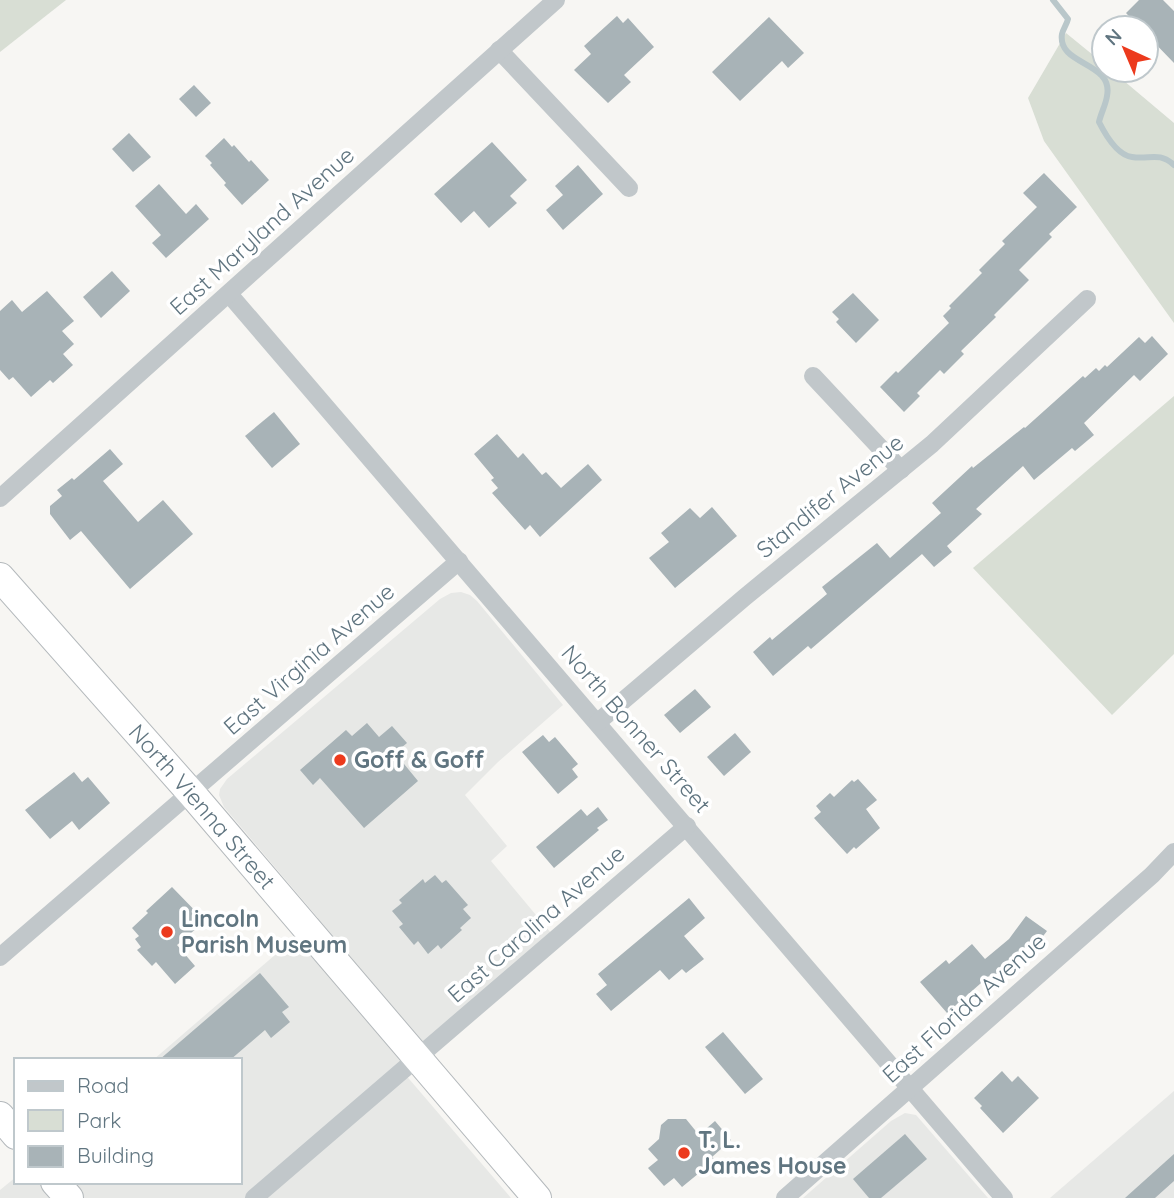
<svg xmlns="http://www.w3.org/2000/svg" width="1174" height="1198" viewBox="0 0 1174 1198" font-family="Quicksand,sans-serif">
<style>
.built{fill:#e7e8e6}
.green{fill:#d8ded4}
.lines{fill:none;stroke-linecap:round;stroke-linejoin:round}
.stream{stroke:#b9c7ca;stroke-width:6}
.building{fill:#a8b3b7}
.trunk-casing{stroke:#b4b9bc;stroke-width:30}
.minor{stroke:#c1c7ca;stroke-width:18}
.trunk{stroke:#fff;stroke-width:28}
.poi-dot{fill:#ec3a1d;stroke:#fff;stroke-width:2.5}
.labels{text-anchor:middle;stroke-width:7;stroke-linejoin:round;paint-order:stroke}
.street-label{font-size:23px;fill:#607580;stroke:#fff}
.poi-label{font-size:23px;font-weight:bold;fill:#607580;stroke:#fff;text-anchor:start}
</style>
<rect width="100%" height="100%" fill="#f7f6f3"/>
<!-- built -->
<g class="built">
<polygon points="461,592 470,595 477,601 563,705 498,762 465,795 507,846 491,861 551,933 398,1066 511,1198 0,1198 0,1190 16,1177 16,1182 240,1182 240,1060 153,1060 318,918 224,807 219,795 220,789 227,779 440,599 451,593"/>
<polygon points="1174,1091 1174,1198 1050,1198"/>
<polygon points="905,1113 916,1115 988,1198 803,1198 891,1121"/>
</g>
<!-- green -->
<g class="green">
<polygon points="0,0 66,0 0,52"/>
<polygon points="1066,33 1104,64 1104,70 1111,70 1174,123 1174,323 1044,141 1028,98"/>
<polygon points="1174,396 1174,654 1112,715 973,568"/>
</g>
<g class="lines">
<!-- stream -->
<path class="stream" d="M1053 0 1068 19C1067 24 1063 29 1062 34 1057 66 1114 61 1107 96 1106 104 1101 113 1099 122 1105 134 1117 155 1132 157 1150 160 1158 151 1174 165"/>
</g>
<!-- building -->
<g class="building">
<polygon points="1139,0 1163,0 1174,11 1174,63 1146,34 1146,28 1140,28 1126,13"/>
<polygon points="617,16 623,23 628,18 654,47 624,75 631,82 608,103 574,70 591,54 584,46"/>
<polygon points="769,17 804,53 788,68 782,61 740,101 712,72"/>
<polygon points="194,85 211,103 196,117 179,99"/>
<polygon points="129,133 151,157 133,172 112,149"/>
<polygon points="224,138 232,147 234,145 249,162 251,160 269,180 242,205 224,185 226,183 210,165 212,163 205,156"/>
<polygon points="492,142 527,180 510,196 517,203 489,228 474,211 461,223 434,194"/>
<polygon points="578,165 603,194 563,230 546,210 563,195 555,186"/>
<polygon points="1044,173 1077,207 1049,234 1052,237 1019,270 1029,280 994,315 996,317 961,351 964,354 944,374 940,370 917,393 920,396 904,412 880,387 896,371 898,373 949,323 943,316 951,308 949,306 982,273 979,270 1005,244 1002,241 1037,207 1023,193"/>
<polygon points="159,184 186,214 196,204 209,219 166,258 152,243 161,235 135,206"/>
<polygon points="112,271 130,291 101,318 83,297"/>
<polygon points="47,291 74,321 62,331 74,344 63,354 73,365 53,383 50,380 31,397 13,377 9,380 0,370 0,311 12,300 22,312"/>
<polygon points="853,293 879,320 856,343 836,322 839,319 832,312"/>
<polygon points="1152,336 1168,354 1140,381 1134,375 1084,423 1094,435 1075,451 1072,448 1034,480 1023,466 976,509 982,514 947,546 952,552 934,567 922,554 811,649 808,646 773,676 753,652 770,637 772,640 827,594 822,587 877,543 890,558 941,513 932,503 972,466 973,468 1024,427 1025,428 1083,376 1085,378 1096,368 1099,371 1105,365 1107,367 1139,337 1145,343"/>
<polygon points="274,412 300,444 272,468 245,436"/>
<polygon points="497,434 518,458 523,453 542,475 546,472 561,488 588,464 602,480 540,537 530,525 525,530 492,493 498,488 491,480 494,478 474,454"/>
<polygon points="110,449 123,464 103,481 138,522 163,500 193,534 130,589 81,531 70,540 50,514 50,506 62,496 57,490 72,478 74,480"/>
<polygon points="712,507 737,536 675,588 649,558 669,542 661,533 690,508 700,518"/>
<polygon points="695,689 711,707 680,733 664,715"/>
<polygon points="367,723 379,737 392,726 407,743 395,753 418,781 364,828 320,778 313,785 300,770 346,730 352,736"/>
<polygon points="735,733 751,752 724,776 707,757"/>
<polygon points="543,735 549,742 555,737 578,764 572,769 578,777 558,794 522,752"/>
<polygon points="74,772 82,782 88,777 110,803 79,830 72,821 50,839 25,810"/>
<polygon points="858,779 877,800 866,809 880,828 856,849 854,847 847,854 814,818 821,812 816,806 830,793 834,797 852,780 854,782"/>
<polygon points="598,807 608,820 597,828 599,830 554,868 536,847 581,809 587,816"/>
<polygon points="435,875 442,883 446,880 468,905 463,909 471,918 460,928 462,930 441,949 438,945 428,954 418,941 414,945 399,927 403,924 392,911 402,903 399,900 423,879 425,883"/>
<polygon points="172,887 205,921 177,945 195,966 175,984 156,962 152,966 137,950 141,947 135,939 139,936 132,928 148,913 146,911"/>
<polygon points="689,898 705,918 684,936 704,959 686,973 682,969 669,980 660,970 611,1011 596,994 607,985 598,974"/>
<polygon points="1026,916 1047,931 1031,952 1028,950 993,981 989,976 947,1013 920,982 946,960 949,964 972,944 985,959 1009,939"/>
<polygon points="260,973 289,1007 282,1012 290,1022 271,1038 265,1030 230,1060 159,1060"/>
<polygon points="723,1032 763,1079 745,1094 705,1047"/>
<polygon points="1002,1071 1012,1082 1018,1076 1039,1098 1003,1133 980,1108 982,1106 974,1098"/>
<polygon points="668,1119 686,1119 699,1135 715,1121 731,1140 712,1157 715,1160 682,1187 674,1178 664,1186 648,1168 658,1160 648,1149 659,1139 661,1125"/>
<polygon points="905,1134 927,1159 881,1198 869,1198 853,1179"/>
<polygon points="1174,1154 1174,1181 1155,1198 1125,1198"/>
</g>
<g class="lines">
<defs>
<g id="trunk">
<path id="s1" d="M0 577 192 794 537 1198"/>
<polyline points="0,1116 16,1135"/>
<polyline points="55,1182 69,1198"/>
</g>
</defs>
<!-- trunk casing -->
<use href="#trunk" class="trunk-casing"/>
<!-- minor -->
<g class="minor">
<polyline points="499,50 629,188"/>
<polyline points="229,294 1004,1198"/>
<polyline points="813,376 901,470"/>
<polyline points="0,498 556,0"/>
<polyline points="598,722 745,597 932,444 1087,299"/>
<polyline points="0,957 459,561"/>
<polyline points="254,1198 687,826"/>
<polyline points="785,1198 1152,875 1174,852"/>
</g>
<!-- trunk -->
<use href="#trunk" class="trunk"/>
</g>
<!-- markers -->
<g class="poi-dot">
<circle cx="340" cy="760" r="7"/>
<circle cx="167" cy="932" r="7"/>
<circle cx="684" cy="1153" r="7"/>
</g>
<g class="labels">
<!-- street labels -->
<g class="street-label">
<text transform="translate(262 231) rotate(-42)" y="8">East Maryland Avenue</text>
<text transform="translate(830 496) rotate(-39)" y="8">Standifer Avenue</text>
<text transform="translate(309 659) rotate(-41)" y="8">East Virginia Avenue</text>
<text transform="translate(636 729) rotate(49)" y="8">North Bonner Street</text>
<text dy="8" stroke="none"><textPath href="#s1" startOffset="306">North Vienna Street</textPath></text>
<text transform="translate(536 924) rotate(-41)" y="8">East Carolina Avenue</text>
<text transform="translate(964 1008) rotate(-42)" y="8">East Florida Avenue</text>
</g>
<!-- poi labels -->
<g class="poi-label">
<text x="354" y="768">Goff &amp; Goff</text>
<text x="181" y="927">Lincoln<tspan x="181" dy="26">Parish Museum</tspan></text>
<text x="698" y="1148">T. L.<tspan x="698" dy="26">James House</tspan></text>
</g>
</g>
<!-- legend -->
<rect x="14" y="1058" width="228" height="126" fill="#ffffff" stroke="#bfc8cc" stroke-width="2"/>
<rect x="28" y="1081" width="35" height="10" fill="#c1c7ca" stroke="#bfc8cc" stroke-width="2"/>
<text x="77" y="1093" font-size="21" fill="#607580">Road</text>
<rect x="28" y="1110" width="35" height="21" fill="#d8ded4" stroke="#bfc8cc" stroke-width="2"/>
<text x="77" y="1128" font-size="21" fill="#607580">Park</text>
<rect x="28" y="1146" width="35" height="21" fill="#a8b3b7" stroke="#bfc8cc" stroke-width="2"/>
<text x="77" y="1163" font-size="21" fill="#607580">Building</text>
<!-- north arrow -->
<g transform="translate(1125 49) rotate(316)"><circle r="33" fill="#ffffff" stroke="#bfc8cc" stroke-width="2"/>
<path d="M0-5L12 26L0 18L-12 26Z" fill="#ec3a1d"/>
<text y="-10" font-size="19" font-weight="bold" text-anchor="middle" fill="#607580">N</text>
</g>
</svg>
